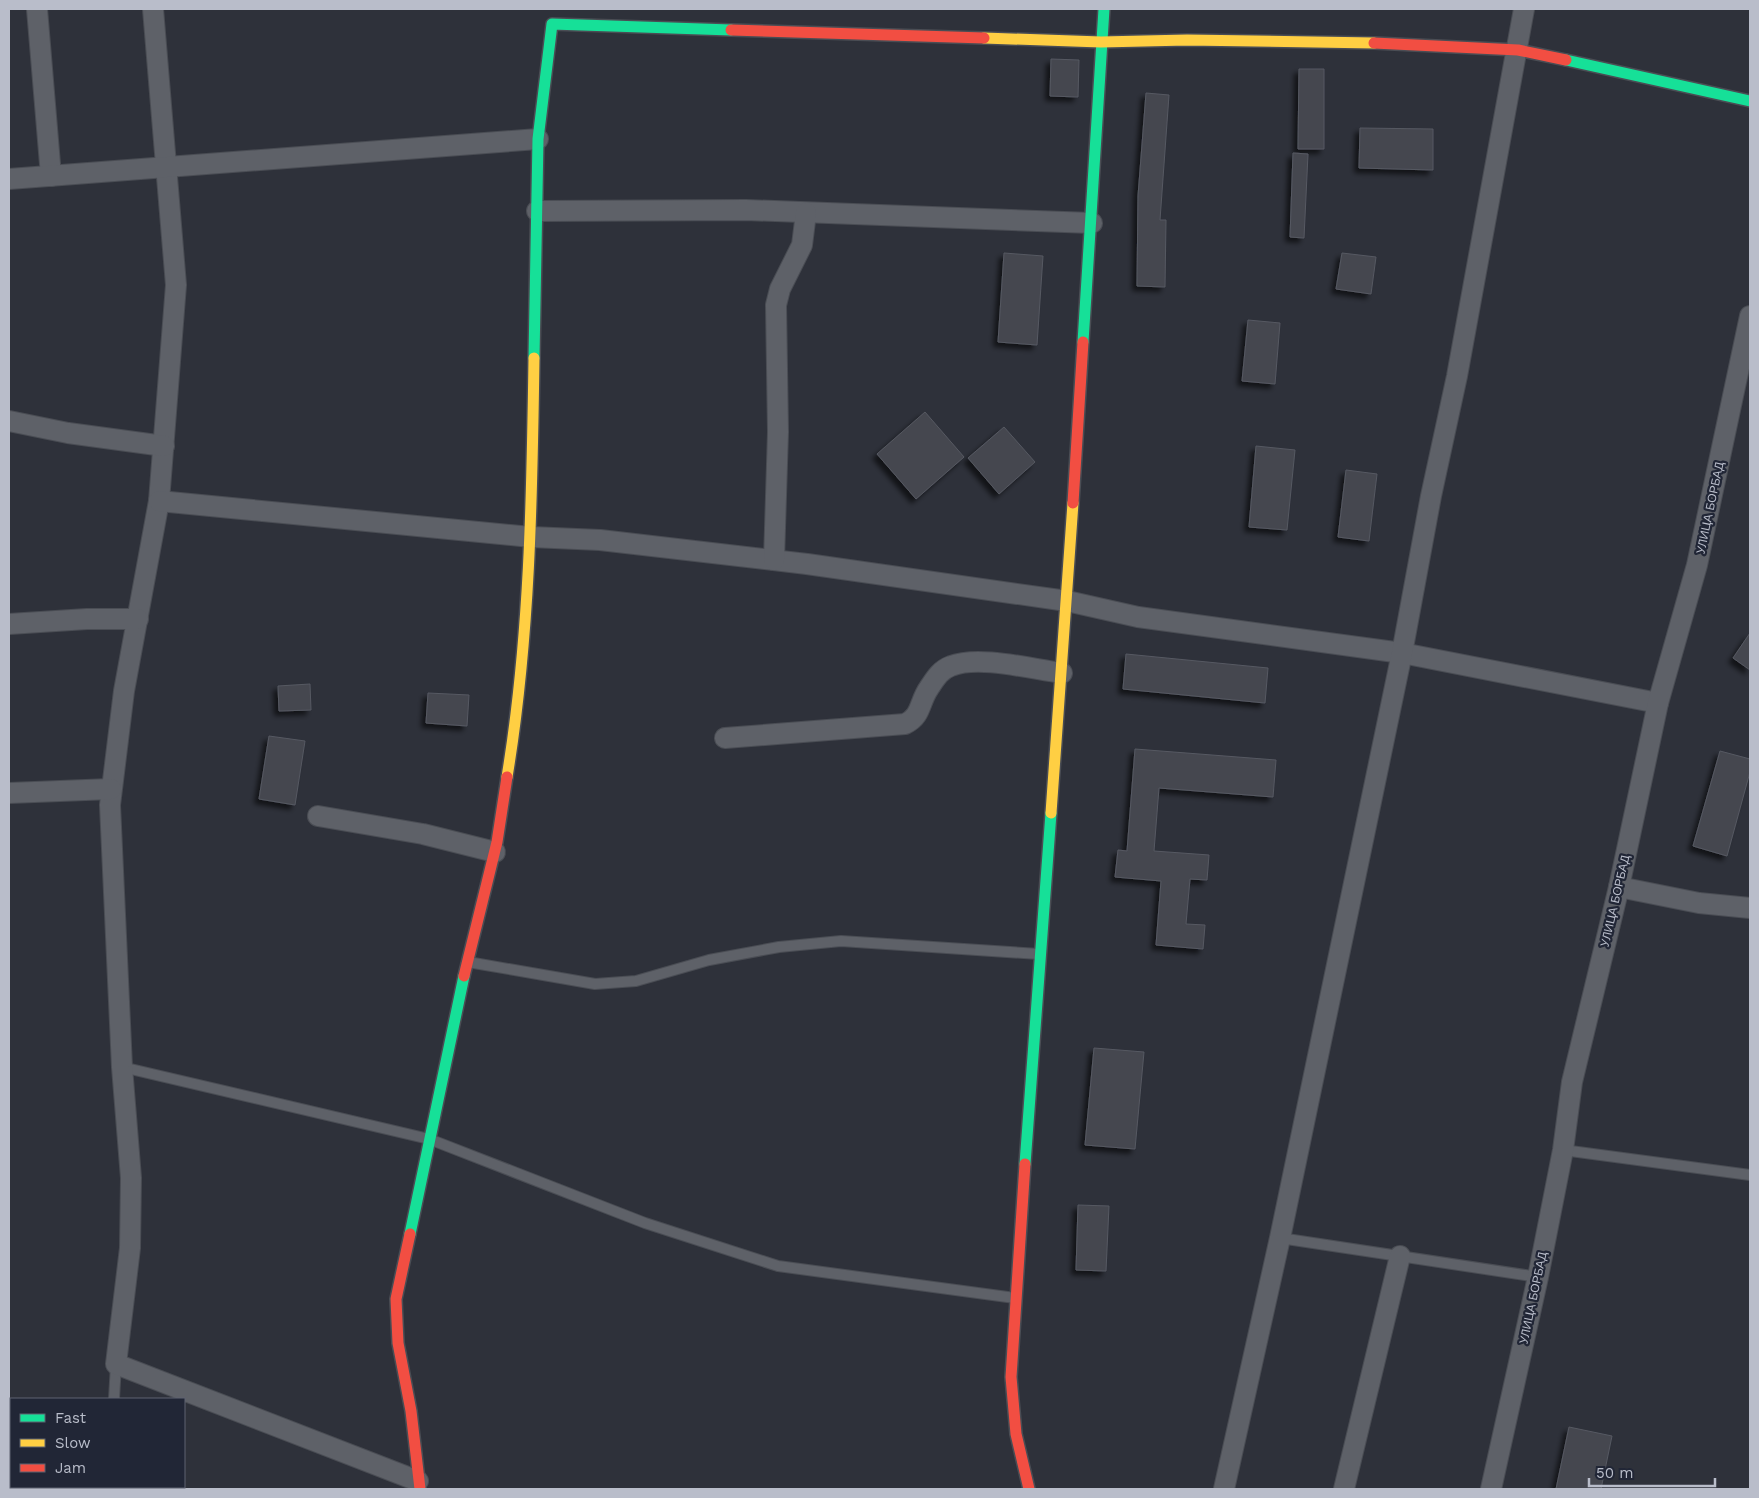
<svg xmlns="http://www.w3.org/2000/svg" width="1759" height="1498" viewBox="0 0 1759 1498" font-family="'Work Sans',sans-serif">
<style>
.building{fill:#45474f;stroke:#565962;filter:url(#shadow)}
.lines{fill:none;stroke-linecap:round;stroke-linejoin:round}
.lane-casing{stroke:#4a4d54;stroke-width:12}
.street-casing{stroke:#4a4d54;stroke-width:22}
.fast-casing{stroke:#4a4d54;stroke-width:14}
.slow-casing{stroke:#4a4d54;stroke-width:14}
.jam-casing{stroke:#4a4d54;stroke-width:14}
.lane{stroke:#5e6168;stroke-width:10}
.street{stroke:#5e6168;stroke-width:20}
.fast{stroke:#16e098;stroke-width:11}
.slow{stroke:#ffcf43;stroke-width:11}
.jam{stroke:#f24e42;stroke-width:11}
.labels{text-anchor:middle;stroke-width:4.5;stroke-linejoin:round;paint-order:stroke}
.street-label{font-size:12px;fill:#b9bdca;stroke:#212636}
</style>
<defs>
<filter id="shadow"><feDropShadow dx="-4.5" dy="4.5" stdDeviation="2.5" flood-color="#0009"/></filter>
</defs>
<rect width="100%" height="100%" fill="#2e313a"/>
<!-- building -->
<g class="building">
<polygon points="1051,59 1079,60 1078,97 1050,96"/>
<polygon points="1299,69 1324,69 1324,149 1298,149"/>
<polygon points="1146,93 1169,95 1160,220 1166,220 1165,287 1137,286 1138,196"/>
<polygon points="1360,128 1433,129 1433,170 1359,168"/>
<polygon points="1293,153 1308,154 1304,238 1290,237"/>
<polygon points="1004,253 1043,256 1037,345 998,342"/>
<polygon points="1342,253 1376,257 1371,294 1336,289"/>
<polygon points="1248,320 1280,323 1275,384 1242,381"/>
<polygon points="925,412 964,457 916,499 877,454"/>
<polygon points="1004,427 1035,462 999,494 968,458"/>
<polygon points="1256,446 1295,450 1287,530 1249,527"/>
<polygon points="1346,470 1377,474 1369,541 1338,537"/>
<polygon points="1750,633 1750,670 1733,658"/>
<polygon points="1126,654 1268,668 1265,703 1123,689"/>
<polygon points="310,684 311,710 279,711 278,686"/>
<polygon points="428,693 469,695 467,726 426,723"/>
<polygon points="269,736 305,741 295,805 259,799"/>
<polygon points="1135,749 1276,760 1273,797 1159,788 1154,851 1209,855 1207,880 1190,879 1186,924 1205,925 1203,949 1156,945 1161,881 1115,877 1118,850 1127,851"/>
<polygon points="1720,751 1750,759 1750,772 1727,856 1693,846"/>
<polygon points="1094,1048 1144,1052 1135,1149 1085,1145"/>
<polygon points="1078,1205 1109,1206 1106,1271 1076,1270"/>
<polygon points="1569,1427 1612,1436 1601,1489 1556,1489"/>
</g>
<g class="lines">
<defs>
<g id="lane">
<polyline points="468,962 595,984 636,981 709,960 779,947 841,941 1039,954"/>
<polyline points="122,1067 429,1139 645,1223 778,1266 1015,1298"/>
<polyline points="1563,1150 1750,1175"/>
<polyline points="1280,1238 1538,1277"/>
<polyline points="114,1399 116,1364"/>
<polyline points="100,1489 101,1487"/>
</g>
<g id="street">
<polyline points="37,9 51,176"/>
<polyline points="153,9 176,285 159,501 124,691 110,805 122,1067 131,1178 130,1248 116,1364 418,1481"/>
<polyline points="9,179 538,139"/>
<polyline points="537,211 746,210 1092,223"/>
<polyline points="9,421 68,433 164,446"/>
<polyline points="159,501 531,537 600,540 807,564 1067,601 1138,617 1402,653 1658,703"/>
<polyline points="774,560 778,432 776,305 780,289 802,245 806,213"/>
<polyline points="9,624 87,619 138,619"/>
<path d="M725 738 905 724C922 716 919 702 929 688 935 679 940 670 951 666 979 655 1031 669 1062 673"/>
<polyline points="9,793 111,789"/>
<polyline points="318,816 423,834 495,852"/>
<polyline points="1619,887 1699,903 1750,908"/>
<polyline points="1224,1489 1280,1238 1402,653 1431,496 1457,376 1524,9"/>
<polyline points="1344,1489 1400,1256"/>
<polyline points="1491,1489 1538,1277 1563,1150 1572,1082 1619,887 1658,703 1697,565 1750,316"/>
</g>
<g id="fast">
<polyline points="1566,60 1750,101"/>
<polyline points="1083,342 1104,9"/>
<polyline points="534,358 538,139 552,24 731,30"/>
<polyline points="1025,1164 1051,813"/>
<polyline points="410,1234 464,976"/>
</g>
<g id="slow">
<polyline points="984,38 1101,42 1187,40 1374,43"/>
<path d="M507 777C530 638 532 498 534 358"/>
<polyline points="1051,813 1073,503"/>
</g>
<g id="jam">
<polyline points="731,30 984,38"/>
<polyline points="1374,43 1518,50 1566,60"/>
<polyline points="1073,503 1083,342"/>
<polyline points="464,976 497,842 507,777"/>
<polyline points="1025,1164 1011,1377 1016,1434 1029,1489"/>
<polyline points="410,1234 396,1299 398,1343 411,1411 420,1489"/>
</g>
</defs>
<!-- lane casing -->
<use href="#lane" class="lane-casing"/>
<!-- street casing -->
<use href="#street" class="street-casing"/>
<!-- fast casing -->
<use href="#fast" class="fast-casing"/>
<!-- slow casing -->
<use href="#slow" class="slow-casing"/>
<!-- jam casing -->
<use href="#jam" class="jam-casing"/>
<!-- lane -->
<use href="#lane" class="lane"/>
<!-- street -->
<use href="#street" class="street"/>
<!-- fast -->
<use href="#fast" class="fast"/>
<!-- slow -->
<use href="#slow" class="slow"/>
<!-- jam -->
<use href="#jam" class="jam"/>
</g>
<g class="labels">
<!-- street labels -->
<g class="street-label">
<text transform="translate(1710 508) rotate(-78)" y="4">УЛИЦА БОРБАД</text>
<text transform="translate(1615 901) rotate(-77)" y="4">УЛИЦА БОРБАД</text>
<text transform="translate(1533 1298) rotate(-78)" y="4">УЛИЦА БОРБАД</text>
</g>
</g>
<!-- border -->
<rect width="1759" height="1498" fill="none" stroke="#b9bdca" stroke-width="20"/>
<!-- legend -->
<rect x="10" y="1398" width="175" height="90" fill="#212636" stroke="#5e6271"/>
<rect x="20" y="1414" width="25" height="8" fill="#16e098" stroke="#5e6271"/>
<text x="55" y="1423" font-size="15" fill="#b9bdca">Fast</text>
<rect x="20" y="1439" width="25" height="8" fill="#ffcf43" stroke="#5e6271"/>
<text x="55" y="1448" font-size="15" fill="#b9bdca">Slow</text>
<rect x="20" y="1464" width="25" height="8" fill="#f24e42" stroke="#5e6271"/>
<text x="55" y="1473" font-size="15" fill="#b9bdca">Jam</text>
<!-- scale -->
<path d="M1589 1478v8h126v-8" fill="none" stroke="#b9bdca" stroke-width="2.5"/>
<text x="1596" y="1478" font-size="15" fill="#b9bdca" stroke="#212636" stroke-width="4" paint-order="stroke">50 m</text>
</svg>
